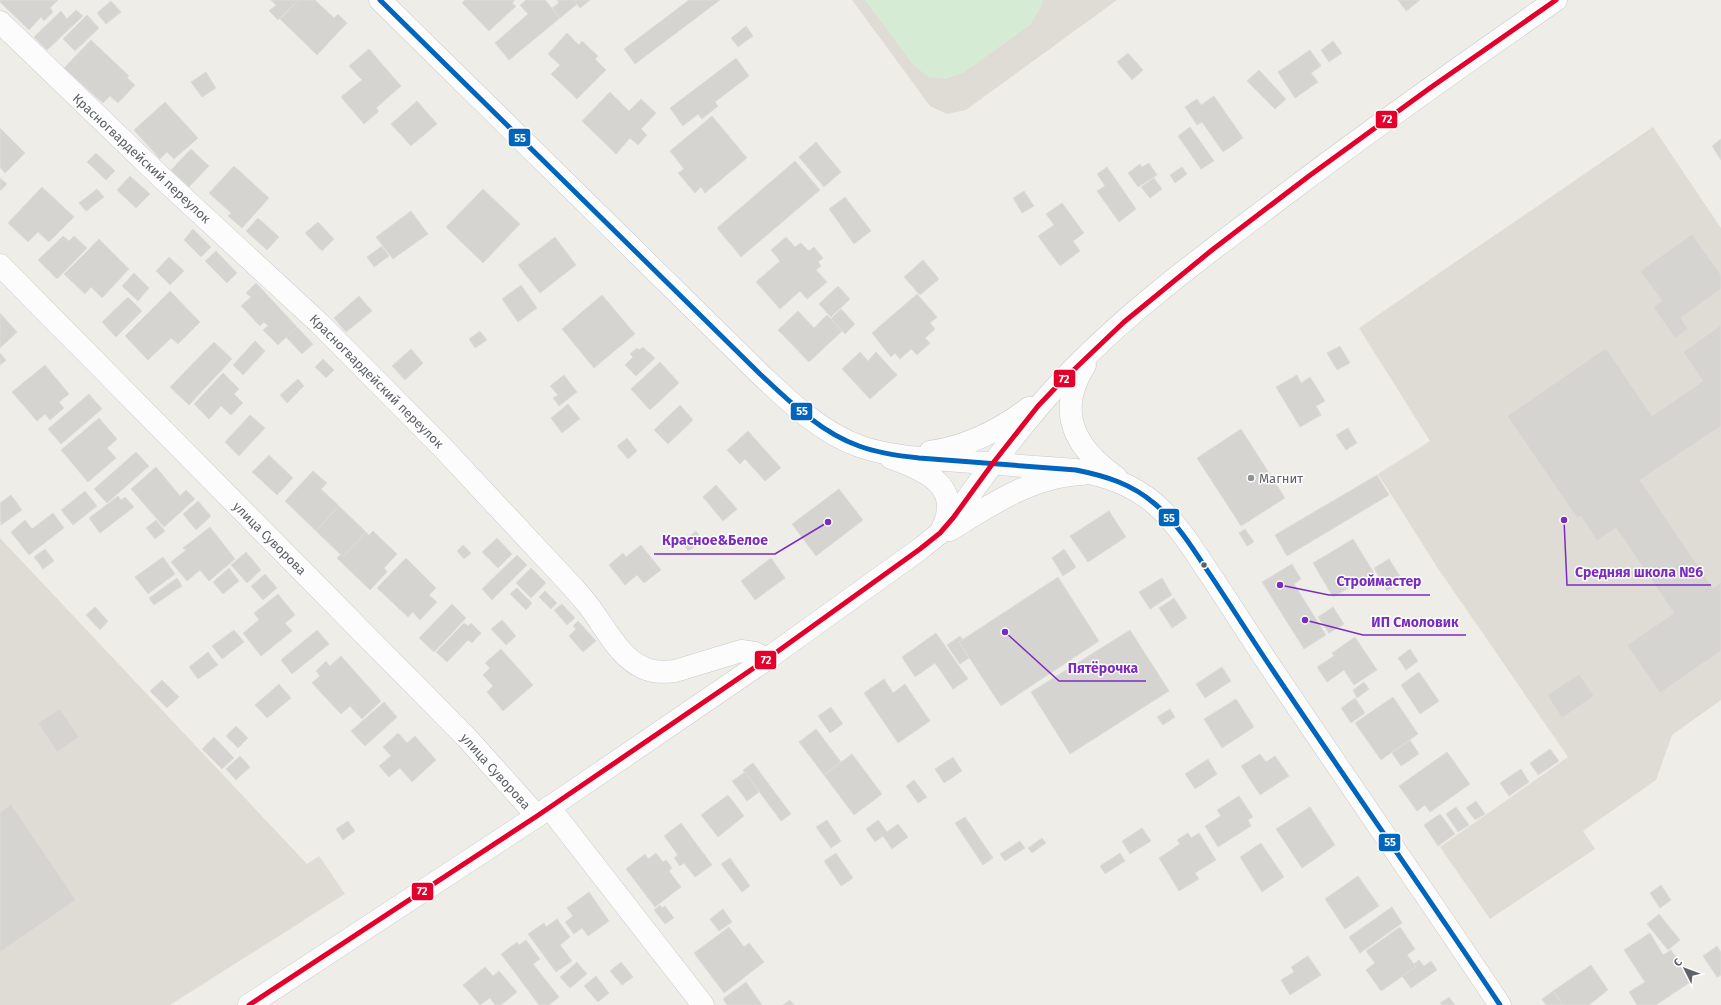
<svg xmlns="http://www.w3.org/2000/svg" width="1721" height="1005" viewBox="0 0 1721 1005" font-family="'Fira Sans',sans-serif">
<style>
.education{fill:#dfdcd6}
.green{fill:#d6ebd4}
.building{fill:#d5d4d1;stroke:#dedcd8}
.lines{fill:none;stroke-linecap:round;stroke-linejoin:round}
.street-casing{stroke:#cacbca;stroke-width:23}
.secondary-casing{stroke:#c9c9c9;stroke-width:23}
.street{stroke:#fcfcfc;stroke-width:22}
.secondary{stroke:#fcfcfc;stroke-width:22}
.bus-1-casing{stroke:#fff;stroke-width:8}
.bus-2-casing{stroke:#fff;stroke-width:8}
.bus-1{stroke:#0065bd;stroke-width:5}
.bus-2{stroke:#e4002b;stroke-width:5}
.poi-dot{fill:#909394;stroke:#fff;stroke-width:1.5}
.bus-dot{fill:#5e6267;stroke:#fff;stroke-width:1.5}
.labels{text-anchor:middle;stroke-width:3;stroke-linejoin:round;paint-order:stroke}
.street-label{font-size:13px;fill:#5e6267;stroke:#fff}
.poi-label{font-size:13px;fill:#5e6267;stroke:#fff;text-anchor:start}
.leader{fill:none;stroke:#7b2cbf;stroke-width:1.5}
.callout-dot{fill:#7b2cbf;stroke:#fff;stroke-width:1.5}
.callout-label{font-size:14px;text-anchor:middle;font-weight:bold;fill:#7b2cbf;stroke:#fff;stroke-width:3;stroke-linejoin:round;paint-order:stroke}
.line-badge{stroke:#fff;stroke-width:1.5}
.badge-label{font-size:11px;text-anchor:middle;font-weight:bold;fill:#fff}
</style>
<rect width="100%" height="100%" fill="#eeede8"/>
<!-- education -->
<g class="education">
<polygon points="852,0 1117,0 966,110 947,114 930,106"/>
<polygon points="1653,127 1721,228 1721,700 1672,735 1656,780 1583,831 1595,849 1490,919 1440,847 1568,757 1437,567 1378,474 1430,441 1359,328"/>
<polygon points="0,538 307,864 319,856 345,894 170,1005 0,1005"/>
</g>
<!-- green -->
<polygon class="green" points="865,0 1043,0 1042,5 1030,25 963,73 945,79 929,77 914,66"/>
<!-- building -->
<g class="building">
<polygon points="0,0 58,0 50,8 53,12 44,21 41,17 29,30 0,2"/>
<polygon points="271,0 298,0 278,20 269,11 276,5"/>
<polygon points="298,0 315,0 334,18 338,14 347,23 317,55 280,19"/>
<polygon points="465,0 515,0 512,3 516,6 489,31 462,3"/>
<polygon points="526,0 545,0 560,18 509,60 495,43 528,14 520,5"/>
<polygon points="557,0 574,0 577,4 560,18 552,8 559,3"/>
<polygon points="574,0 590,0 580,8"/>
<polygon points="689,0 720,0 635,64 624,49"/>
<polygon points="1398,0 1420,0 1406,11"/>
<polygon points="111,1 121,12 106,24 97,13"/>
<polygon points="76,10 83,16 47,50 34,37 61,11 67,19"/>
<polygon points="87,15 99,28 75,51 63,39"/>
<polygon points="746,26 753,36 738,47 731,38"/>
<polygon points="567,33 579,45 582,41 598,56 595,59 606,70 577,99 551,74 560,65 548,54"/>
<polygon points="91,40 129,76 127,78 135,85 118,103 110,96 103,103 64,68"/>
<polygon points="1333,41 1342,53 1329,62 1321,50"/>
<polygon points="369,49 401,86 376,108 379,111 364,124 341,97 362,80 349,66"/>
<polygon points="1310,50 1321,66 1311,73 1318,82 1295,98 1278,72"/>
<polygon points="1128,53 1143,70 1132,80 1117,62"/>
<polygon points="736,58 749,76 715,102 718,106 702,119 698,114 683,126 670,108"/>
<polygon points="1259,70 1286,99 1275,109 1247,81"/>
<polygon points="206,72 216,88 202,97 191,82"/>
<polygon points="610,92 629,111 641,99 656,113 641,129 647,135 638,145 630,138 616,154 582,121"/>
<polygon points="1214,96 1243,138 1223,152 1202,122 1197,125 1185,107 1197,99 1201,105"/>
<polygon points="417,101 437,124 411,146 391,124"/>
<polygon points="165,102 198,138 174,159 167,152 160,159 134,130"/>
<polygon points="712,116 747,158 705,193 701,187 695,193 678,173 684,169 670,151"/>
<polygon points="1190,127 1214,161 1201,169 1178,136"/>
<polygon points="0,128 25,153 5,173 0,167"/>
<polygon points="1721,139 1721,160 1712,146"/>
<polygon points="816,142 841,172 824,187 799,157"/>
<polygon points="191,149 209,166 189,187 171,170"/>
<polygon points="96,153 115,171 106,180 87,162"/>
<polygon points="795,161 820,190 741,257 717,228"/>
<polygon points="1149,163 1157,175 1138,187 1128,173 1140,164 1142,167"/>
<polygon points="234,166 269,198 242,228 228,216 231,213 209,193"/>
<polygon points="1107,167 1136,209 1119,222 1097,191 1105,186 1097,174"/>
<polygon points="1182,167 1187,174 1175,183 1170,175"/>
<polygon points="130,176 150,194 136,208 117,190"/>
<polygon points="0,178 7,184 0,191"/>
<polygon points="1154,178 1162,189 1150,198 1141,187"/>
<polygon points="42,187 74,217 49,242 38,232 28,242 8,223"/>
<polygon points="97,189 104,197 86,211 79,203"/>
<polygon points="483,189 520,224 483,263 446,227"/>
<polygon points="1024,191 1034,206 1022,213 1013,198"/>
<polygon points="845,197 871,231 854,244 829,209"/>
<polygon points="1062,203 1084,233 1073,241 1080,251 1060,266 1038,236 1054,225 1046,214"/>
<polygon points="411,211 428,234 393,259 376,237"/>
<polygon points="258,218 279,237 267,250 246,231"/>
<polygon points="318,222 334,239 322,251 305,233"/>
<polygon points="193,229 211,247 201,257 184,240"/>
<polygon points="1692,234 1721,275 1721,289 1681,318 1688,329 1675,338 1653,307 1662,301 1640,271"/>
<polygon points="63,236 69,241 74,236 87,248 57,279 38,260"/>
<polygon points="555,237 576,265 540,293 518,265"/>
<polygon points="786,237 795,247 801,243 809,251 814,247 823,258 818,262 821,266 816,270 827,282 807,299 800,291 780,309 756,282 780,261 771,250"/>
<polygon points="99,239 129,269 102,298 91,287 85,294 64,274"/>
<polygon points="382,246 389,256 374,267 367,257"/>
<polygon points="216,251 237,273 227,283 205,261"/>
<polygon points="169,257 184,271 170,285 156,271"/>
<polygon points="923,260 939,279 920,295 904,277"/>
<polygon points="134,273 149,288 138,301 122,286"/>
<polygon points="256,283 297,327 278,345 263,330 268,326 264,322 260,326 241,306 251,297 246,293"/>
<polygon points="521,285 537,308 518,322 502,299"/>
<polygon points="838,286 850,299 831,317 819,304"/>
<polygon points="170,291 200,322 178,344 171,338 148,360 125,336"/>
<polygon points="917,294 937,317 930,323 935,329 925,338 930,343 917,355 911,349 900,359 895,353 891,357 872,333"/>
<polygon points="602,295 635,334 594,368 562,329"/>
<polygon points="359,296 372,311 346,332 334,318"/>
<polygon points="128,297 142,311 116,337 102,322"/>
<polygon points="841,309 855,324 845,334 831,319"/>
<polygon points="798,311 814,328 827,315 842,331 809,362 778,330"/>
<polygon points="0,313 17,332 0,348"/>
<polygon points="1721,325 1721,426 1640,480 1713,588 1721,582 1721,651 1660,693 1627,645 1674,613 1616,528 1597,541 1581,516 1577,518 1507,416 1606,348 1652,416 1703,381 1683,352"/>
<polygon points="297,327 313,344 302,354 286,337"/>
<polygon points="480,331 487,340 475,348 469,339"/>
<polygon points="255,341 265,351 243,375 233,365"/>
<polygon points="214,342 232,359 189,405 170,387"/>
<polygon points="1340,346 1350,363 1337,370 1327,353"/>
<polygon points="643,347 655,358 636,376 625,365 633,357 630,354 637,348 639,350"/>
<polygon points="411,349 423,363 405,380 392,366"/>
<polygon points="860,352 868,361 876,352 897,375 870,399 842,369"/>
<polygon points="0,353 6,360 0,365"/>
<polygon points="323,359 334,370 326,378 315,367"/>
<polygon points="660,362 679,383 650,410 631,389"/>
<polygon points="45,365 69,394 59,402 64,408 50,420 45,414 37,421 12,392"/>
<polygon points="223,373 239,389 234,394 243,403 231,415 221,406 209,419 194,404"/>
<polygon points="564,375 577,392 559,406 553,398 558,395 550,386"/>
<polygon points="1297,375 1301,383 1310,377 1325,401 1316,406 1321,415 1300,427 1276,387"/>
<polygon points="298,379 304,386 287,403 280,395"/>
<polygon points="89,394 102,409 61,444 48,429"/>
<polygon points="568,404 580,419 562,433 551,418"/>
<polygon points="680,405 693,420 668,444 654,430"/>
<polygon points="250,415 265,428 239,456 225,442"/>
<polygon points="99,418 117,439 107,448 116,458 88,482 61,450"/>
<polygon points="1348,428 1357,443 1346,450 1336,435"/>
<polygon points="1241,429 1285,498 1241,526 1197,458"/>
<polygon points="748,431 781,468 765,481 745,459 740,464 727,450"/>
<polygon points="627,438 637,451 628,459 617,446"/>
<polygon points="136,452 149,466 107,503 94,489"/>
<polygon points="269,455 293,478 277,495 252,472"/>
<polygon points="156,467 180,496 186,490 195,499 164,527 131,489"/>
<polygon points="313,471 327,483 321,489 339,506 316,531 285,501"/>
<polygon points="1377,475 1389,495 1287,556 1275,535"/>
<polygon points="716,485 737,509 723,521 703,497"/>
<polygon points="839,489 863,520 816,556 792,524"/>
<polygon points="85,491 97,506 73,525 61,510"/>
<polygon points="11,495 22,510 1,525 0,503"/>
<polygon points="118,496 121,500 125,497 134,507 100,533 89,518"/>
<polygon points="198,501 211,516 196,530 183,514"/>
<polygon points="339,506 366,532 343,557 316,531"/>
<polygon points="1109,511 1126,537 1088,562 1070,536"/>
<polygon points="53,513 64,528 29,555 11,532 25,520 32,529"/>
<polygon points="156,520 165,531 155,539 146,528"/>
<polygon points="210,527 235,559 209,581 200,570 187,581 171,562 186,550 183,548"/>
<polygon points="1245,529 1254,542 1247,546 1239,533"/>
<polygon points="373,531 397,554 384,568 387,572 370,590 337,558 341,554 343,557 366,532 369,535"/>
<polygon points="696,531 703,541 688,551 682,542"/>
<polygon points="497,538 512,554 498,568 482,552"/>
<polygon points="1353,539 1374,573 1333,597 1313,563"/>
<polygon points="463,545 471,553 464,559 457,551"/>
<polygon points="641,545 661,570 644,583 637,575 625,585 609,565 623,553 626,557"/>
<polygon points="45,549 54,561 43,569 34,557"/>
<polygon points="1064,549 1076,567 1063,576 1052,558"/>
<polygon points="246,552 261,570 247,583 231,565"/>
<polygon points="517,555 527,565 492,600 482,589"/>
<polygon points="163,557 175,574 148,594 135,577"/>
<polygon points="406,558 436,588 429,595 437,602 420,620 413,612 408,617 377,588"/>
<polygon points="771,558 785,578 755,600 741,581"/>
<polygon points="1389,559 1403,581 1387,591 1374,568"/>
<polygon points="1292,564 1301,579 1294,584 1326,635 1304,649 1262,582"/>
<polygon points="229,568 239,581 223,594 213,582"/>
<polygon points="531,568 546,583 531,598 516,583"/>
<polygon points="265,574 277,588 263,600 251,586"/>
<polygon points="1058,577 1099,641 1001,706 959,642"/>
<polygon points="177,578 182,586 154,605 149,598"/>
<polygon points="1162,578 1172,595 1150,609 1139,592"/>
<polygon points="517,588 532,603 526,610 510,594"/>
<polygon points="545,591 557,603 551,609 539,597"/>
<polygon points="278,594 295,615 285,623 292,631 261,656 243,633 259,620 254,613"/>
<polygon points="1174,598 1187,618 1172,628 1159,608"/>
<polygon points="452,604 466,618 434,652 419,638"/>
<polygon points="562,604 575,618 567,625 554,610"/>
<polygon points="95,607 108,621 100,630 86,615"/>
<polygon points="1333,607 1344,624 1329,633 1318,617"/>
<polygon points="502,620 516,636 506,645 491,629"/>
<polygon points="578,621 596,641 583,652 569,636 576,629 573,626"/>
<polygon points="464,623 468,626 471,623 481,633 472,643 468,640 447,662 436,652"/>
<polygon points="234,630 244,642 222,659 212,646"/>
<polygon points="317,630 329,644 292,674 281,660"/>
<polygon points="1130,630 1169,691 1070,754 1031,692"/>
<polygon points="936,633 968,679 953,689 935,663 915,677 902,657"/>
<polygon points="960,636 963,640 959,642 969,658 960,664 947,645"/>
<polygon points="1355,637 1377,670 1354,685 1344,670 1327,682 1317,667 1334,656 1332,653"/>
<polygon points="501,649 533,685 503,711 487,692 493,686 483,675 490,668 485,663"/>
<polygon points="1410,649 1418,661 1406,670 1398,658"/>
<polygon points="208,652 218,665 198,679 189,667"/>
<polygon points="341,656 381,701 362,719 350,706 341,714 312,683 320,676 316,671 326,661 330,666"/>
<polygon points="1222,667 1231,681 1205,698 1196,684"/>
<polygon points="1419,672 1439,701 1420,714 1401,685"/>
<polygon points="1579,674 1594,696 1562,718 1547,695"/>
<polygon points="884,679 893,693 905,684 930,721 898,743 864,693"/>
<polygon points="162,680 179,697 167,708 150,691"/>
<polygon points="1364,682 1369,689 1357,698 1353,690"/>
<polygon points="279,684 291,698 267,718 255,705"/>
<polygon points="1393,697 1418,734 1381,760 1355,723"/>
<polygon points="1355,698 1365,713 1351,723 1341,708"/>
<polygon points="1236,699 1254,727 1222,748 1204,719"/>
<polygon points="384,702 397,717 365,746 351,731"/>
<polygon points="831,707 843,724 830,733 818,716"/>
<polygon points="60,709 79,737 57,752 38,723"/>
<polygon points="1170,709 1175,717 1163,725 1157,717"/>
<polygon points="236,726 248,738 238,748 226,736"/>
<polygon points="816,729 841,762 824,775 799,742"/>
<polygon points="398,733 407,743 415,736 436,760 412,782 400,768 389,777 379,766 391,756 383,747"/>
<polygon points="214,737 234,758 222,769 202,749"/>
<polygon points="1410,740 1419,754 1401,766 1392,753"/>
<polygon points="1550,749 1559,761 1538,775 1530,763"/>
<polygon points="1447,752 1470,784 1430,812 1425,805 1417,811 1399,786"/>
<polygon points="852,754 882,794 854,815 824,775"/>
<polygon points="1260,754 1266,762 1275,756 1289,776 1260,795 1241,766"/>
<polygon points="240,756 250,767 236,780 226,769"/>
<polygon points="953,757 962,771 944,783 935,769"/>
<polygon points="1208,759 1217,774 1195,789 1185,774"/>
<polygon points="753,763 791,814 781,821 743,770"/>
<polygon points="1521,769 1529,782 1509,796 1500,783"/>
<polygon points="745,772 759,792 747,801 732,781"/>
<polygon points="914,780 927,797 918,803 906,786"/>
<polygon points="728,795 744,816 718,837 701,815"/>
<polygon points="1239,796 1253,817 1248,820 1251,826 1218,847 1205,826 1221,816 1217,810"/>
<polygon points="1476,801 1485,814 1475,820 1466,808"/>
<polygon points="11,804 76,900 0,952 0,812"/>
<polygon points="1310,807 1335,845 1302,868 1276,829"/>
<polygon points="1456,807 1469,825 1458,832 1446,814"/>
<polygon points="1440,814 1455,834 1438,846 1424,825"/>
<polygon points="965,817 993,858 983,865 955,823"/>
<polygon points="827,820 841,841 831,848 816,827"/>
<polygon points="878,820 887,832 898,824 908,837 892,849 883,836 875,842 866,829"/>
<polygon points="348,821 355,831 343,840 336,829"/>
<polygon points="681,823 712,865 695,877 684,863 680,866 674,858 678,855 664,836"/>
<polygon points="1142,828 1151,841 1130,854 1122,841"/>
<polygon points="1188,833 1191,838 1199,833 1216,860 1195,873 1199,879 1179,891 1159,858 1180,844 1177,840"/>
<polygon points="1042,838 1046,843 1032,853 1028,848"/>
<polygon points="1020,841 1025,848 1005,861 1000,854"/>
<polygon points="1261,843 1284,877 1262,892 1240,857"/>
<polygon points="656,853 663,862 666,860 672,868 669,871 681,887 655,907 626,869 645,854 648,859"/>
<polygon points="836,853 853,878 841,886 824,861"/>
<polygon points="1120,853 1125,861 1105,874 1100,866"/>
<polygon points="730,858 750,886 742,892 721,864"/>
<polygon points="1358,876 1379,906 1345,929 1325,899"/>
<polygon points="1661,885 1671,900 1660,908 1650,893"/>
<polygon points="589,892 609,921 588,936 582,928 574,934 565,922 573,916 567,908"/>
<polygon points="660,905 662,908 665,906 674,918 665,924 654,910"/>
<polygon points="1392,907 1402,923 1360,953 1349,937"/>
<polygon points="723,909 732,922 719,931 710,919"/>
<polygon points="1659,914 1680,940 1668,950 1647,924"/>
<polygon points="557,919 570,937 560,945 572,961 556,972 528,934 544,923 546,927"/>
<polygon points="729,927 744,947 749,943 764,962 724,993 694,953"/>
<polygon points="1400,927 1415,949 1407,955 1416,967 1381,991 1366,970 1375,963 1366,951"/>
<polygon points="1650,933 1663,955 1671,950 1692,981 1656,1005 1637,1005 1629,992 1645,982 1624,950"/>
<polygon points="526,940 540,959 533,964 559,997 549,1005 539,1005 501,954 517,942 519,945"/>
<polygon points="1717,946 1721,952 1721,975 1717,977 1703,956"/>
<polygon points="1308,956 1321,975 1290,995 1281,980 1294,972 1291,967"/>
<polygon points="1419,960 1424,966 1431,961 1437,970 1411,988 1402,976 1416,967 1414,964"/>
<polygon points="577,962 587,974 570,988 560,977"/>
<polygon points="621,962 633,977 622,985 610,971"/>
<polygon points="1591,965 1608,990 1589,1005 1563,1005 1553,991"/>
<polygon points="485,967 493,976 499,971 517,992 501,1005 495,1005 490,998 480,1005 463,985"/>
<polygon points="596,976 609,993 598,1002 584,986"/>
<polygon points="746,982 762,1005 727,1005 723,999"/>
<polygon points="1553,991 1563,1005 1546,1005 1542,999"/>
<polygon points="1449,997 1455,1005 1442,1005 1440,1003"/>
<polygon points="790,1000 794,1005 783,1005"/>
</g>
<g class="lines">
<defs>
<g id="street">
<path d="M0 22 162 178 319 323 443 448 570 584C576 591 582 597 588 605 604 625 619 658 644 668 654 673 665 672 675 671L741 651 755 653 767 659"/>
<polyline points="0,265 467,738 537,816"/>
<path d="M891 458C925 470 963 486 942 529"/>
<path d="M950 530C990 505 1033 476 1082 474"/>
<polyline points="549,807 703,1005"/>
<polyline points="249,1005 537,816 767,659 920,549 940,533 953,518 993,463"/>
</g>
<g id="secondary">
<path d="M380 0 760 374C789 401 820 432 859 446 878 453 899 456 919 458L1076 470C1106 476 1132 484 1155 504 1176 522 1192 547 1207 570 1230 604 1251 638 1274 672 1349 784 1426 894 1500 1005"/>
<path d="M1085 365C1055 412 1075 448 1116 477"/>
<path d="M930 452C965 447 1000 430 1029 408"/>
<path d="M993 463C1015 436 1035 409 1059 384 1124 314 1202 257 1278 200 1369 131 1462 65 1556 0"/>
</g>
</defs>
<!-- street casing -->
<use href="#street" class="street-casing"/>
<!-- secondary casing -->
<use href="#secondary" class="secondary-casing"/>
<!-- street -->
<use href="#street" class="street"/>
<!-- secondary -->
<use href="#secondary" class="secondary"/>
<defs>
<path id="bus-1" d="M380 0 760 374C789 401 820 432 859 446 878 453 899 456 919 458L1076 470C1106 476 1132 484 1155 504 1176 522 1192 547 1207 570 1230 604 1251 638 1274 672 1349 784 1426 894 1500 1005"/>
<polyline id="bus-2" points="249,1005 537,816 767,659 920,549 940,533 953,518 993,463 1038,406 1061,382 1124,322 1212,250 1309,176 1430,88 1556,0"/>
</defs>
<!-- bus-1 casing -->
<use href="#bus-1" class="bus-1-casing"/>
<!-- bus-2 casing -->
<use href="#bus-2" class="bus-2-casing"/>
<!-- bus-1 -->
<use href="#bus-1" class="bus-1"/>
<!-- bus-2 -->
<use href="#bus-2" class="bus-2"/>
</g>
<!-- markers -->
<circle class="poi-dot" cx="1251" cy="478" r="4"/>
<circle class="bus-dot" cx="1204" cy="565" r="3.5"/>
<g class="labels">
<!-- street labels -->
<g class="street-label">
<text transform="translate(142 158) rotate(43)" y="5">Красногвардейский переулок</text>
<text transform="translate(377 381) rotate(45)" y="5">Красногвардейский переулок</text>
<text transform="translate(270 538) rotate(45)" y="5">улица Суворова</text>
<text transform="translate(496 771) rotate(48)" y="5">улица Суворова</text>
</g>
<!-- poi labels -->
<g class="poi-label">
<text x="1259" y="483">Магнит</text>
</g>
</g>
<!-- callouts -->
<path class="leader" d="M828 522L775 554H654M1564 520L1567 585H1711M1280 585L1329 595H1430M1305 620L1363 635H1466M1005 632L1059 681H1146"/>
<g class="callout-dot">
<circle cx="828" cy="522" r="4"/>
<circle cx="1564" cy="520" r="4"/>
<circle cx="1280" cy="585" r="4"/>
<circle cx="1305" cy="620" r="4"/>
<circle cx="1005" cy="632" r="4"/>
</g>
<g class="callout-label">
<text x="715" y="545">Красное&amp;Белое</text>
<text x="1639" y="577">Средняя школа №6</text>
<text x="1379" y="586">Строймастер</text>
<text x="1415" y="627">ИП Смоловик</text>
<text x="1103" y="673">Пятёрочка</text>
</g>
<g class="line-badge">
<rect x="1375" y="110" width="23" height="19" rx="4" fill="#e4002b"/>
<rect x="508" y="128" width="23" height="19" rx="4" fill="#0065bd"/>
<rect x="1053" y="369" width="23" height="19" rx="4" fill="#e4002b"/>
<rect x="790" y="402" width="23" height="19" rx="4" fill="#0065bd"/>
<rect x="1158" y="508" width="22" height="19" rx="4" fill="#0065bd"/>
<rect x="754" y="650" width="23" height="20" rx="4" fill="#e4002b"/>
<rect x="1378" y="833" width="23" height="19" rx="4" fill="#0065bd"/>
<rect x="411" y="882" width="23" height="19" rx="4" fill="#e4002b"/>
</g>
<g class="badge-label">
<text x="1387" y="123">72</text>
<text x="520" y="142">55</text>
<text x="1064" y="383">72</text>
<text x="802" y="415">55</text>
<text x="1169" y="522">55</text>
<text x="766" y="664">72</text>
<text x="1390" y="846">55</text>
<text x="422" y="895">72</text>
</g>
<!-- north arrow -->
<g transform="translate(1685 969) rotate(312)" stroke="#ffffff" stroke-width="3" paint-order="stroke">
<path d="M0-3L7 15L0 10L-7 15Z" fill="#5e6267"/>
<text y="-6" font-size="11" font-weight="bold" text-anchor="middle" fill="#5e6267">С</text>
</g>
</svg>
